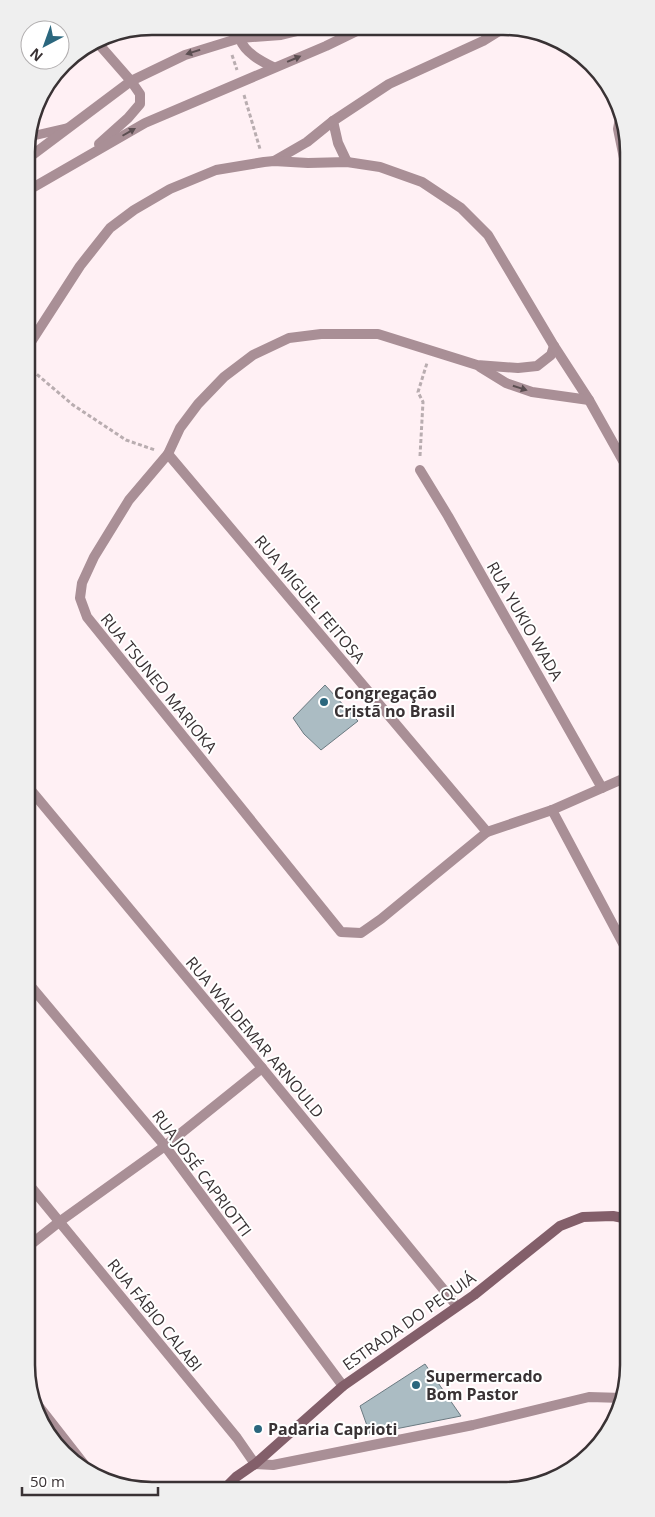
<svg xmlns="http://www.w3.org/2000/svg" width="655" height="1517" viewBox="0 0 655 1517" font-family="'Open Sans',sans-serif">
<style>
.building{fill:#abbcc3;stroke:#6b7a81}
.lines{fill:none;stroke-linecap:round;stroke-linejoin:round}
.path{stroke:#b9adb0;stroke-width:3;stroke-dasharray:4 2.5;stroke-linecap:butt}
.lane{stroke:#a98f96;stroke-width:9}
.street{stroke:#a98f96;stroke-width:10}
.secondary{stroke:#835f6a;stroke-width:10}
.oneway{fill:#5b4e51}
.poi-dot{fill:#2b677e;stroke:#fff;stroke-width:2}
.labels{text-anchor:middle;stroke-width:4;stroke-linejoin:round;paint-order:stroke}
.street-label{font-size:16px;fill:#393234;stroke:#fff}
.poi-label{font-size:16px;font-weight:bold;fill:#393234;stroke:#fff;text-anchor:start}
.rim{fill:none;stroke:#393234;stroke-width:2.5}
</style>
<rect width="100%" height="100%" fill="#fff0f4"/>
<!-- building -->
<g class="building">
<polygon points="325,685 358,721 321,750 304,734 293,718"/>
<polygon points="425,1364 461,1416 370,1434 360,1406"/>
</g>
<g class="lines">
<!-- path -->
<g class="path">
<polyline points="232,55 237,70"/>
<polyline points="244,95 260,149"/>
<polyline points="27,366 73,405 126,440 155,450"/>
<polyline points="420,456 423,402 418,392 427,363"/>
</g>
<!-- lane -->
<polyline class="lane" points="28,137 67,128"/>
<!-- street -->
<g class="street">
<path d="M240 27C240 30 239 36 240 39 245 53 261 61 273 67"/>
<polyline points="96,41 131,81 140,94 140,104 128,118 99,144"/>
<polyline points="621,113 618,129 625,163"/>
<polyline points="333,121 338,143 347,162"/>
<polyline points="27,159 131,81 185,55 240,38 281,35 314,27"/>
<polyline points="274,161 307,142 333,121 389,84 483,41 504,28"/>
<polyline points="27,191 145,123 326,46 363,28"/>
<polyline points="554,346 551,355 537,366 518,368 477,365 378,334 321,334 289,338 253,355 224,377 198,404 180,428 168,454 129,500 94,557 82,583 80,598 87,617 341,932 361,933 381,919 487,832 552,810 627,777"/>
<polyline points="27,348 80,266 110,228 134,210 170,189 216,170 264,162 274,161 308,163 347,162 380,167 422,182 461,208 488,235 554,346 589,400 626,466"/>
<polyline points="480,367 506,383 532,392 589,400"/>
<polyline points="168,454 487,832"/>
<polyline points="420,470 448,516 602,788"/>
<polyline points="29,788 262,1068 457,1306"/>
<polyline points="552,810 627,951"/>
<polyline points="29,984 165,1146 343,1386"/>
<polyline points="30,1186 237,1438 255,1464 273,1465 473,1425 589,1397 623,1398"/>
<polyline points="30,1245 59,1222 165,1146 262,1068"/>
<polyline points="30,1395 87,1468"/>
</g>
<!-- secondary -->
<polyline class="secondary" points="225,1488 236,1477 255,1464 343,1386 474,1295 560,1226 583,1217 613,1216 628,1219"/>
</g>
<!-- one-way arrows -->
<defs><path id="oneway-solid" d="M-6-.8H1V-3.2L6.5 0L1 3.2V.8H-6Z" transform="scale(1.25)"/></defs>
<g class="oneway">
<use href="#oneway-solid" transform="translate(193 52) rotate(163)"/>
<use href="#oneway-solid" transform="translate(294 59) rotate(-23)"/>
<use href="#oneway-solid" transform="translate(129 132) rotate(-30)"/>
<use href="#oneway-solid" transform="translate(520 388) rotate(18)"/>
</g>
<!-- markers -->
<g class="poi-dot">
<circle cx="324" cy="702" r="5"/>
<circle cx="416" cy="1385" r="5"/>
<circle cx="258" cy="1429" r="5"/>
</g>
<g class="labels">
<!-- street labels -->
<g class="street-label">
<text transform="translate(310 599) rotate(50)" y="6">RUA MIGUEL FEITOSA</text>
<text transform="translate(525 621) rotate(60)" y="6">RUA YUKIO WADA</text>
<text transform="translate(159 683) rotate(51)" y="6">RUA TSUNEO MARIOKA</text>
<text transform="translate(255 1037) rotate(50)" y="6">RUA WALDEMAR ARNOULD</text>
<text transform="translate(202 1173) rotate(53)" y="6">RUA JOSÉ CAPRIOTTI</text>
<text transform="translate(155 1315) rotate(51)" y="6">RUA FÁBIO CALABI</text>
<text transform="translate(409 1321) rotate(-35)" y="6">ESTRADA DO PEQUIÁ</text>
</g>
<!-- poi labels -->
<g class="poi-label">
<text x="334" y="699">Congregação<tspan x="334" dy="18">Cristã no Brasil</tspan></text>
<text x="426" y="1382">Supermercado<tspan x="426" dy="18">Bom Pastor</tspan></text>
<text x="268" y="1435">Padaria Caprioti</text>
</g>
</g>
<!-- crop -->
<path d="M0 0H655V1517H0ZM152 35H503A117 117 0 0 1 620 152V1365A117 117 0 0 1 503 1482H152A117 117 0 0 1 35 1365V152A117 117 0 0 1 152 35Z" fill="#efefef" fill-rule="evenodd"/>
<path class="rim" d="M152 35H503A117 117 0 0 1 620 152V1365A117 117 0 0 1 503 1482H152A117 117 0 0 1 35 1365V152A117 117 0 0 1 152 35Z"/>
<!-- north arrow -->
<g transform="translate(45 45) rotate(221)"><circle r="24" fill="#ffffff" stroke="#b0adae"/>
<path d="M0-4L9 19L0 12L-9 19Z" fill="#2b677e"/>
<text y="-8" font-size="14" font-weight="bold" text-anchor="middle" fill="#393234">N</text>
</g>
<!-- scale -->
<path d="M22 1487v8h136v-8" fill="none" stroke="#393234" stroke-width="2.5"/>
<text x="30" y="1487" font-size="15" fill="#393234" stroke="#ffffff" stroke-width="4" paint-order="stroke">50 m</text>
</svg>
